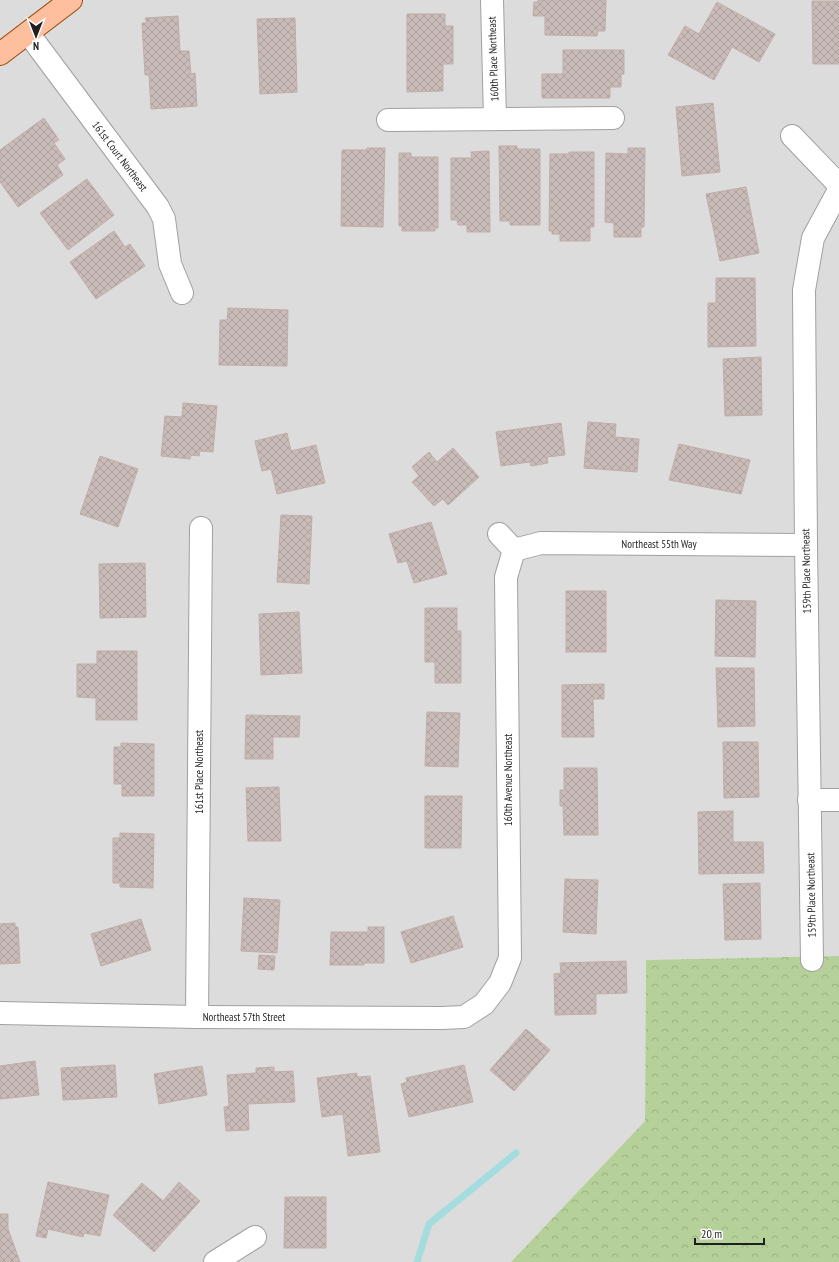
<svg xmlns="http://www.w3.org/2000/svg" width="839" height="1262" viewBox="0 0 839 1262" font-family="'PT Sans Narrow',sans-serif">
<style>
.residential{fill:#dddcdc}
.forest{fill:url(#forest-crowns)}
.lines{fill:none;stroke-linecap:round;stroke-linejoin:round}
.stream{stroke:#a5ddde;stroke-width:7}
.building{fill:url(#building-cross-hatch);stroke:#c2ada7}
.minor-casing{stroke:#a0a0a0;stroke-width:24}
.major-casing{stroke:#9a4600;stroke-width:24}
.minor{stroke:#fff;stroke-width:22}
.major{stroke:#fdbf9d;stroke-width:22}
.labels{text-anchor:middle;stroke-width:3.5;stroke-linejoin:round;paint-order:stroke}
.street-label{font-size:11px;fill:#1f1f1f;stroke:#fff}
</style>
<defs>
<pattern id="forest-crowns" width="20" height="18" patternUnits="userSpaceOnUse"><rect width="20" height="18" fill="#b5d099"/><path d="M2 6a3 3 0 1 1 6 0M12 15a3 3 0 1 1 6 0" fill="none" stroke="#9bb283"/></pattern>
<pattern id="building-cross-hatch" width="8" height="8" patternUnits="userSpaceOnUse"><rect width="8" height="8" fill="#c8bbb8"/><path d="M0 0l8 8M0 8l8-8" fill="none" stroke="#aba09e"/></pattern>
</defs>
<rect width="100%" height="100%" fill="#f0eae5"/>
<!-- residential -->
<polygon class="residential" points="0,0 839,0 839,956 646,960 645,1121 511,1262 0,1262"/>
<!-- forest -->
<polygon class="forest" points="839,956 839,1262 511,1262 645,1121 646,960"/>
<g class="lines">
<!-- stream -->
<polyline class="stream" points="417,1262 429,1224 516,1153"/>
</g>
<!-- building -->
<g class="building">
<polygon points="538,0 606,0 605,31 598,31 597,36 545,35 545,16 533,16 534,2 538,2"/>
<polygon points="812,1 839,1 839,64 813,64"/>
<polygon points="717,2 775,34 759,62 732,47 714,80 668,55 685,26 699,34"/>
<polygon points="407,14 445,14 445,26 453,26 453,64 443,64 443,91 407,92"/>
<polygon points="178,16 180,51 189,51 191,74 195,73 197,106 151,109 149,75 145,75 142,23 147,23 145,18"/>
<polygon points="295,18 297,92 260,94 257,19"/>
<polygon points="563,50 624,50 624,74 621,74 621,87 610,87 610,98 542,98 542,74 563,74"/>
<polygon points="713,103 720,172 682,176 676,107"/>
<polygon points="44,118 59,140 54,143 65,159 57,165 63,175 18,207 0,182 0,150"/>
<polygon points="499,146 517,146 517,149 540,149 540,225 510,225 510,221 500,221"/>
<polygon points="367,148 385,148 383,227 341,226 342,150 366,150"/>
<polygon points="628,148 645,148 644,227 641,227 641,237 614,237 614,223 605,222 606,153 628,154"/>
<polygon points="489,151 490,232 467,232 467,225 458,225 457,220 451,220 451,158 472,158 471,152"/>
<polygon points="569,152 594,152 594,227 590,227 590,241 560,241 560,234 552,234 552,231 549,231 550,154 569,154"/>
<polygon points="399,153 411,153 411,157 438,157 438,228 435,228 435,231 402,231 402,226 399,226"/>
<polygon points="87,179 114,215 68,250 40,213"/>
<polygon points="746,187 759,253 720,261 706,194"/>
<polygon points="114,231 125,247 130,244 145,266 96,299 70,262"/>
<polygon points="716,278 755,278 756,346 708,347 708,303 716,303"/>
<polygon points="228,308 288,310 287,366 219,365 220,320 227,320"/>
<polygon points="761,357 762,415 725,416 723,359"/>
<polygon points="183,403 217,406 213,452 200,451 199,456 191,455 190,459 161,456 165,416 182,417"/>
<polygon points="588,422 616,424 615,437 639,439 637,472 584,468"/>
<polygon points="561,423 565,455 547,457 548,463 531,466 530,462 501,466 496,432"/>
<polygon points="287,433 291,451 316,445 325,483 277,494 271,469 262,471 255,441"/>
<polygon points="679,444 750,460 741,494 669,480"/>
<polygon points="453,448 479,477 448,505 443,499 434,506 412,482 419,476 412,467 429,452 437,462"/>
<polygon points="100,456 138,469 118,527 80,514"/>
<polygon points="281,515 312,516 309,584 277,582"/>
<polygon points="431,522 447,574 414,583 407,561 398,563 389,534"/>
<polygon points="145,563 146,617 100,618 99,564"/>
<rect x="566" y="591" width="40" height="61"/>
<polygon points="716,600 756,601 755,657 715,656"/>
<polygon points="425,608 457,608 457,631 461,631 461,683 435,683 435,662 425,662"/>
<polygon points="299,612 302,673 261,675 259,614"/>
<polygon points="97,651 137,651 137,720 96,720 96,698 77,697 77,664 97,664"/>
<polygon points="716,668 754,668 755,726 718,727"/>
<polygon points="604,684 604,699 593,699 594,737 562,737 562,685"/>
<polygon points="427,712 460,713 458,767 425,766"/>
<polygon points="246,715 300,716 299,737 273,737 273,759 245,759"/>
<polygon points="723,742 758,742 759,797 724,798"/>
<polygon points="121,743 154,744 154,796 122,796 122,784 114,784 114,747 121,747"/>
<polygon points="564,768 597,768 598,835 564,835 563,806 560,806 560,790 564,790"/>
<polygon points="279,787 281,841 248,841 246,788"/>
<polygon points="425,796 462,796 461,848 425,848"/>
<polygon points="733,811 733,842 763,842 764,873 699,874 698,812"/>
<polygon points="120,833 154,834 153,888 120,887 120,883 113,883 113,838 120,838"/>
<polygon points="565,879 598,880 596,934 563,932"/>
<polygon points="760,883 761,939 725,940 723,884"/>
<polygon points="244,898 280,900 277,953 241,951"/>
<polygon points="453,916 463,947 411,963 401,932"/>
<polygon points="141,919 151,950 101,966 91,934"/>
<polygon points="15,923 15,927 18,927 20,963 0,964 0,924"/>
<polygon points="368,927 384,927 384,963 364,963 364,965 330,965 331,932 368,932"/>
<polygon points="259,955 275,956 274,970 258,969"/>
<polygon points="626,961 627,993 596,994 596,1014 555,1015 554,974 561,973 560,963"/>
<polygon points="526,1029 550,1050 514,1091 490,1070"/>
<polygon points="35,1061 39,1095 0,1099 0,1066"/>
<polygon points="115,1065 117,1097 63,1100 61,1068"/>
<polygon points="464,1065 473,1102 409,1117 401,1084 407,1082 406,1078"/>
<polygon points="202,1066 207,1095 159,1104 154,1074"/>
<polygon points="274,1067 274,1072 293,1071 295,1102 248,1104 249,1130 226,1131 224,1107 229,1106 227,1075 256,1073 256,1068"/>
<polygon points="357,1073 357,1077 370,1076 380,1152 348,1156 343,1114 322,1117 317,1078"/>
<polygon points="48,1182 109,1195 100,1236 84,1233 83,1237 48,1229 46,1238 36,1236"/>
<polygon points="179,1182 200,1201 154,1252 113,1215 142,1183 163,1201"/>
<polygon points="285,1197 326,1197 326,1248 284,1248"/>
<polygon points="0,1214 8,1214 8,1229 20,1262 0,1262"/>
</g>
<g class="lines">
<defs>
<g id="minor">
<polyline points="492,0 495,119"/>
<polyline points="28,33 158,207 164,219 170,264 182,293"/>
<polyline points="388,120 613,118"/>
<polyline points="792,136 839,185"/>
<polyline points="499,534 514,550"/>
<polyline points="514,550 541,543 806,545"/>
<polyline points="809,800 839,800"/>
<polyline points="812,960 806,545 804,290 813,238 839,190"/>
<polyline points="0,1013 197,1017 442,1018 464,1017 484,1004 500,983 510,958 506,577 514,550"/>
<polyline points="197,1017 201,528"/>
<polyline points="215,1262 255,1237"/>
</g>
<polyline id="major" points="0,54 71,0"/>
</defs>
<!-- minor casing -->
<use href="#minor" class="minor-casing"/>
<!-- major casing -->
<use href="#major" class="major-casing"/>
<!-- minor -->
<use href="#minor" class="minor"/>
<!-- major -->
<use href="#major" class="major"/>
</g>
<g class="labels">
<!-- street labels -->
<g class="street-label">
<text transform="translate(493 59) rotate(-92)" y="4">160th Place Northeast</text>
<text transform="translate(120 156) rotate(53)" y="4">161st Court Northeast</text>
<text x="659" y="548">Northeast 55th Way</text>
<text transform="translate(806 571) rotate(-91)" y="4">159th Place Northeast</text>
<text transform="translate(199 772) rotate(-90)" y="4">161st Place Northeast</text>
<text transform="translate(508 780) rotate(-90)" y="4">160th Avenue Northeast</text>
<text transform="translate(811 895) rotate(-91)" y="4">159th Place Northeast</text>
<text x="244" y="1021">Northeast 57th Street</text>
</g>
</g>
<!-- north arrow -->
<g transform="translate(36 36) rotate(180)" stroke="#ffffff" stroke-width="3" paint-order="stroke">
<path d="M0-3L7 15L0 10L-7 15Z" fill="#1f1f1f"/>
<text y="-6" font-size="11" font-weight="bold" text-anchor="middle" fill="#1f1f1f">N</text>
</g>
<!-- scale -->
<path d="M695 1238v6h69v-6" fill="none" stroke="#1f1f1f" stroke-width="2"/>
<text x="701" y="1238" font-size="12" fill="#1f1f1f" stroke="#ffffff" stroke-width="3" paint-order="stroke">20 m</text>
</svg>
